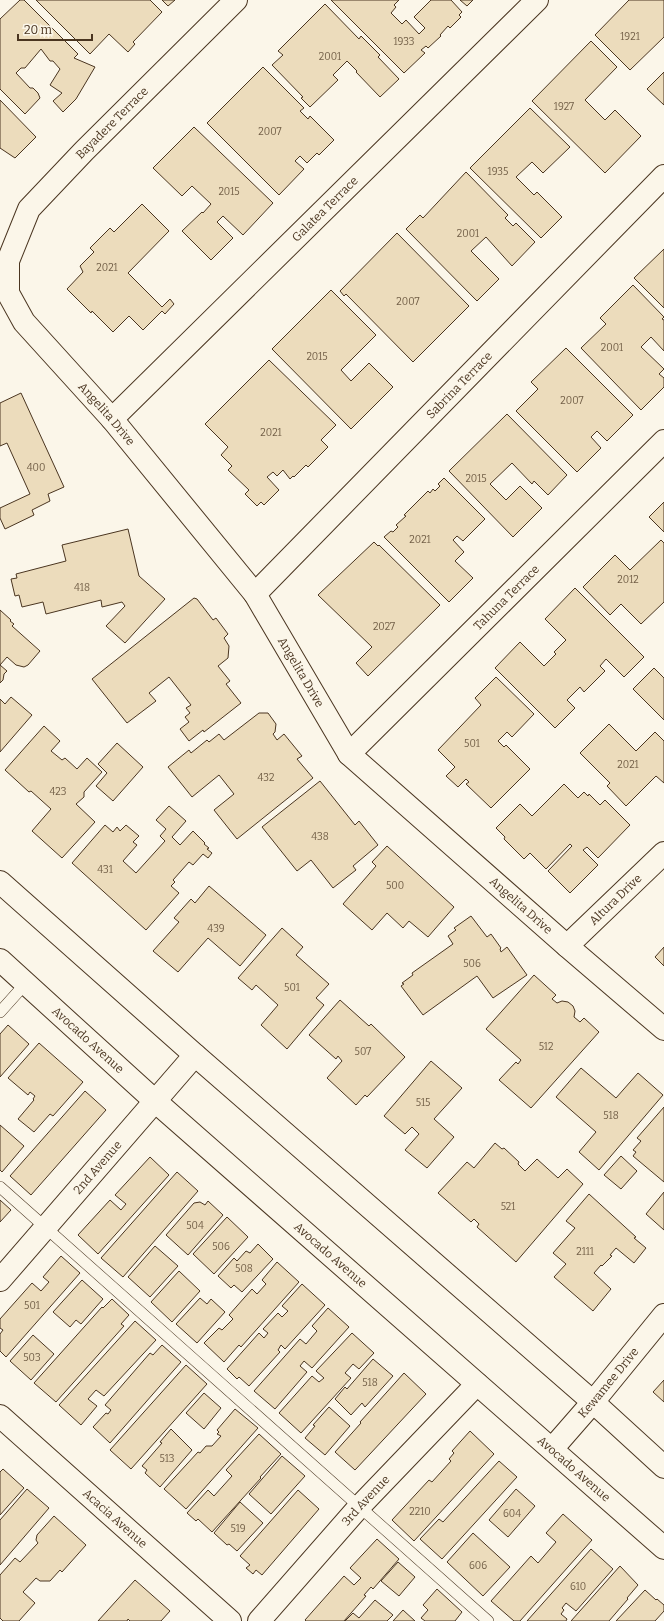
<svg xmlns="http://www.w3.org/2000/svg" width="664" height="1621" viewBox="0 0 664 1621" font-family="Bitter,serif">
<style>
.building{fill:#ecdcbc;stroke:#4a3520}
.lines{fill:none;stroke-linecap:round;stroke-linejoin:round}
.service-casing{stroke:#4a3520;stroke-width:12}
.minor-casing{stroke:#4a3520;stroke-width:24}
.tertiary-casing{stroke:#4a3520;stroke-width:24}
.service{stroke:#fbf6e9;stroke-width:11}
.minor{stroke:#fbf6e9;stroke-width:22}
.tertiary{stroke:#fbf6e9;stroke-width:22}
.labels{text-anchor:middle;stroke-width:3;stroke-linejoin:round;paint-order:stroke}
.number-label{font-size:10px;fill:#725f47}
.street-label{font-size:12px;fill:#4a3520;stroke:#fbf6e9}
</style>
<rect width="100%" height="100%" fill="#fbf6e9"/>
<!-- building -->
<g class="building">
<polygon points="20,0 24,0 78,54 74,58 95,67 76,99 63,112 53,101 62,93 50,85 60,69 53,61 50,61 41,49 25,68 21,68 16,73 30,88 33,88 38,93 40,98 25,114 0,89 0,19"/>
<polygon points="36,0 150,0 162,12 133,42 135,44 128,52 109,34 90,54"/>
<polygon points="162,0 175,0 168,6"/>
<polygon points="331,0 399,0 394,5 396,7 391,13 402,24 406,20 419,34 425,28 414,17 431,0 451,0 462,12 459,15 461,17 450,28 448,26 440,35 441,36 428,48 426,46 421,50 425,53 404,73"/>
<polygon points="460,0 473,0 467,6"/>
<polygon points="629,0 664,0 664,37 630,70 595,35"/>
<polygon points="325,4 359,39 361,36 380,55 378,57 399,79 380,97 356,72 357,71 347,61 333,75 338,80 310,107 301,98 303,97 272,65 283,55 278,51"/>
<polygon points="591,41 617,67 585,100 605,120 615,110 641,136 605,173 532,101"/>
<polygon points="263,67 304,108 300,111 308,119 310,116 334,140 319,155 317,153 307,163 300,156 295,161 304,169 279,195 207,123"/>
<polygon points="664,72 664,105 647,89"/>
<polygon points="0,100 36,137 15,158 0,148"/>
<polygon points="530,108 570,147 543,173 532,162 516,177 534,195 537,192 562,217 541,238 470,168"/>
<polygon points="194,127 273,203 243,235 223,216 217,222 233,238 211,260 182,231 202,212 203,213 211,204 192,186 182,196 153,168"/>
<polygon points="466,172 508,215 505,218 513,226 516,223 535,242 512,266 486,237 471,251 499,279 477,301 406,229 420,215 423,218"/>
<polygon points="142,204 169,231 128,273 162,307 170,299 174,304 165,314 162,311 143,330 129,316 113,332 92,311 91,313 67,289 83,272 80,266 94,252 90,248 110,228 114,232"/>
<polygon points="397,233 469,306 413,362 346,294 344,296 340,291"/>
<polygon points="664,249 664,308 634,278"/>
<polygon points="633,285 664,317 662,319 664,320 664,351 651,337 641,347 664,369 659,374 664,378 664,387 641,410 581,348 606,324 600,318"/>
<polygon points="331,290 376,335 341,370 351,381 369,363 393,387 351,429 272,349"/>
<polygon points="566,348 633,415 607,441 597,431 591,437 601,448 577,472 516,411 538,389 531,382"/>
<polygon points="269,360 336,425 321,440 328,447 308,467 306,465 294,477 293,476 290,479 283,470 277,476 273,472 267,477 279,490 264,505 261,502 257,506 245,494 249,490 228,470 232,466 221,455 228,447 205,424"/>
<polygon points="21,393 64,487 48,494 50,501 32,510 34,515 5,529 0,518 0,508 30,494 7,443 0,446 0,403"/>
<polygon points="507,414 567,475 548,495 534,481 532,484 512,463 490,484 506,500 520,486 542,508 513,537 449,471"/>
<polygon points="444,478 485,519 463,541 457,536 453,540 464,552 455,561 473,578 449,602 384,537 391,531 393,532 398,527 396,525 406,516 404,515 428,491 430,493 433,489 435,491 440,486 438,484"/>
<polygon points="664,502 664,532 649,517"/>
<polygon points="128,529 139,576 165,599 125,643 106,626 125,606 122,602 102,607 101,600 46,614 43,602 22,607 19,595 15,596 11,579 17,578 16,574 66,561 62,545"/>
<polygon points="661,540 664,543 664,602 641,624 621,604 610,615 583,587 615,555 630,570"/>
<polygon points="374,542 378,546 379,545 440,605 368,676 356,663 372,647 318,595"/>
<polygon points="575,588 644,657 624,677 606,659 600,666 605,671 584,692 580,687 567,700 575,708 555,728 495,668 520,642 544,666 556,654 554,652 566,640 545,619"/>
<polygon points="194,598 197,599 213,620 216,618 228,634 224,638 229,646 228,658 218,666 230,681 226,684 241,703 204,732 203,730 189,741 180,729 189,722 185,717 190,713 186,708 191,705 169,677 149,693 156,701 127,723 92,679"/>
<polygon points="0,610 11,620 10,621 14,624 12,626 40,651 28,665 24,667 16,665 7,657 0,665 7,671 4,674 3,680 0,683"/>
<polygon points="654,668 664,678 664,720 633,689"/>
<polygon points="496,677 534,714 512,737 507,732 498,741 504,747 506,745 530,769 491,808 466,784 469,782 466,779 458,787 446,776 455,767 438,750 481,705 475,698"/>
<polygon points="11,697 32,715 0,752 0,699 5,704"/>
<polygon points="259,713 268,713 276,724 275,732 273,734 277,740 284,734 302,756 297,759 313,778 237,839 214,810 234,794 219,775 192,797 168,767 189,750 191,753 207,740 209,742 219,734 224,740"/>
<polygon points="609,724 636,751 655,732 664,741 664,783 656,776 626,806 607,786 610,783 580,753"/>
<polygon points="44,726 60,741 51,751 62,760 65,758 77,769 87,758 102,772 84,792 84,797 76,804 95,822 62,858 32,831 51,809 31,791 29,792 5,770"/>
<polygon points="117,743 143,767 113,801 96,786 107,773 98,764"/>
<polygon points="320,781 355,825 359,821 378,845 353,866 356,870 333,888 311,860 297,871 262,827"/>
<polygon points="564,784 578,798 584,792 588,796 589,794 600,805 605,800 630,825 598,858 587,847 583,850 598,865 570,893 548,871 572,846 570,844 546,869 530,853 524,859 504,839 505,837 496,828 520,804 532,816"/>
<polygon points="169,806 186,821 172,837 180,845 193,831 205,843 204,844 209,848 207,849 212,853 208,858 203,854 193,865 189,862 173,880 175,882 171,886 179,893 146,930 72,863 105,825 113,832 117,827 120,831 126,825 139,836 133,842 137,845 123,861 136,873 165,841 160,836 166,829 156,820"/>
<polygon points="387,846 454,907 428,937 409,921 403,928 387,913 372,930 343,904 376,866 372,862"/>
<polygon points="209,886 266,935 240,966 208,938 178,972 153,951 179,922 174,918 191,899 195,903"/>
<polygon points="471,916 487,937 491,934 501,948 500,949 501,952 507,947 527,975 493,998 477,976 423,1015 401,986 404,984 402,983 413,975 412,973 453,944 448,936 456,930 454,928"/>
<polygon points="282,928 303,947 296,955 329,984 316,998 324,1005 287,1049 261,1025 278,1005 256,985 252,990 238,978"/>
<polygon points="664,947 664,966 655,957"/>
<polygon points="534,975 556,995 552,999 557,1003 562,1001 568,1002 573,1006 575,1011 574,1017 580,1022 584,1018 599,1032 531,1108 499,1080 516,1062 518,1064 521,1060 486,1029"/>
<polygon points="340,1000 369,1026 371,1024 405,1057 367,1097 365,1095 356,1105 327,1078 342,1061 338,1056 336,1059 309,1035"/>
<polygon points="8,1025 29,1044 0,1077 0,1034"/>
<polygon points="39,1043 83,1082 53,1116 50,1114 34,1132 18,1119 34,1100 33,1099 35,1096 30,1092 28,1095 8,1078"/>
<polygon points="431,1061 462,1088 434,1119 454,1137 427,1168 405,1150 419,1134 412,1127 405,1134 384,1116"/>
<polygon points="581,1068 616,1098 638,1073 663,1095 599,1170 579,1152 596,1132 556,1097"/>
<polygon points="85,1091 106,1110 31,1195 10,1176"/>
<polygon points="664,1107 664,1182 633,1156 636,1152 633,1150 641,1141 637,1138"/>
<polygon points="0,1125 24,1146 2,1172 0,1170"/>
<polygon points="495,1143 502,1149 504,1148 519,1162 518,1164 525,1171 537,1159 558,1178 567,1169 583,1184 516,1262 477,1227 479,1224 474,1219 471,1222 438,1193 467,1162 474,1168"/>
<polygon points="621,1156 637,1171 621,1189 604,1175"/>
<polygon points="150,1157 169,1175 98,1254 78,1235 110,1200 121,1210 126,1204 115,1195"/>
<polygon points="177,1172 198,1191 123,1277 101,1258"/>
<polygon points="664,1192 664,1230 646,1214"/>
<polygon points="589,1194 636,1237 634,1238 646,1248 634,1263 616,1248 610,1255 612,1256 602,1266 601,1265 594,1273 611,1289 593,1311 554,1277 566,1264 553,1253 575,1228 566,1221"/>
<polygon points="0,1200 11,1210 0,1222"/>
<polygon points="208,1201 223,1215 188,1255 166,1235 194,1203 200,1202 205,1205"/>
<polygon points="227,1217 248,1237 214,1274 193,1254"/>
<polygon points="258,1244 273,1259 242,1292 234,1285 231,1288 218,1276 234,1258 237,1261 246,1251 250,1253"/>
<polygon points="155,1246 178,1266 150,1297 128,1277"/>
<polygon points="61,1256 80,1273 6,1357 0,1351 0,1334 3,1330 0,1328 0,1319 32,1283 41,1291 49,1282 43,1277"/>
<polygon points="277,1262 299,1282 241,1347 239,1345 224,1362 204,1343 219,1328 222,1330 233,1319 229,1315 252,1289 257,1294 266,1284 262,1280"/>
<polygon points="179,1271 200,1291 172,1322 151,1302"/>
<polygon points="82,1280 103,1299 81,1324 76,1320 70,1327 53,1312"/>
<polygon points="302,1284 325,1305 285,1349 281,1345 278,1350 280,1352 249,1386 239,1377 237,1379 227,1369 259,1333 264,1338 268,1333 263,1329 278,1313 282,1317 288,1311 282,1306"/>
<polygon points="200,1298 207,1304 211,1299 225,1312 197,1343 176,1324"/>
<polygon points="112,1299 129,1315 121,1324 124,1326 56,1402 34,1383 102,1307 103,1308"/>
<polygon points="328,1308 349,1327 312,1368 304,1361 300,1366 307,1372 275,1409 254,1391 300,1339 306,1344 317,1331 312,1326"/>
<polygon points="135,1321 156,1340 104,1396 96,1390 88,1399 97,1406 81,1425 59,1405"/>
<polygon points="352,1333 374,1353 359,1369 353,1364 345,1373 351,1378 301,1433 279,1413 312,1376 319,1382 324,1378 316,1371"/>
<polygon points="33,1335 54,1354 31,1380 10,1361"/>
<polygon points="162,1345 181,1362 110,1443 93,1427 106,1413 108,1414 111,1410 105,1405 150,1353 153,1355"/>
<polygon points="373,1359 393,1376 365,1407 362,1403 351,1415 335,1399 345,1387 347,1389"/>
<polygon points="186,1365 207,1384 131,1469 110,1450"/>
<polygon points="404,1373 426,1394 355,1470 335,1452 361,1423 360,1422"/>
<polygon points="664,1380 664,1402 653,1392"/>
<polygon points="204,1393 221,1408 204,1429 186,1413"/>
<polygon points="329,1407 350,1426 325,1455 305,1438 315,1426 313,1425"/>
<polygon points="235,1409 258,1428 186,1509 164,1489 198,1452 200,1453 206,1446 212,1446 221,1436 217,1434 219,1432 217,1430"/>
<polygon points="171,1429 192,1450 160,1487 145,1473 147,1470 142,1466 162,1443 160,1442"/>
<polygon points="470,1431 494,1454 414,1541 392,1520 429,1480 432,1482 451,1461 449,1459 454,1453 452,1451"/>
<polygon points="259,1434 281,1454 260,1477 261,1478 212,1532 198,1519 196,1521 187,1513 208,1490 214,1496 232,1476 226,1470"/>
<polygon points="282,1456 305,1476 271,1514 249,1494"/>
<polygon points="499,1461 517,1477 442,1559 420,1539 439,1519 443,1522"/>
<polygon points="3,1469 24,1488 0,1515 0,1472"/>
<polygon points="27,1489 49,1508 0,1565 0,1520"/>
<polygon points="516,1489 535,1506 508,1537 489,1520"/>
<polygon points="298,1490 319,1509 262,1575 256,1570 253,1574 246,1568 250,1565 240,1556"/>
<polygon points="240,1502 263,1523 237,1551 229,1544 227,1545 214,1533"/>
<polygon points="563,1514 592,1540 520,1621 514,1621 491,1601 531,1556 538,1563 556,1542 546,1533"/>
<polygon points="54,1516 86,1545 62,1572 60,1570 50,1581 40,1581 36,1578 23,1592 35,1603 19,1621 3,1621 0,1618 0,1575 15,1558 20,1562 38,1543 36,1540 37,1535"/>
<polygon points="473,1533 510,1567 483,1596 447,1562"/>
<polygon points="377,1539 399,1559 373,1589 371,1587 364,1595 366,1596 344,1621 306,1621 305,1620 344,1576 354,1585 361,1578 350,1568"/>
<polygon points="591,1549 613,1569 576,1611 566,1603 562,1608 564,1610 561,1614 567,1619 566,1621 527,1621"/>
<polygon points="398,1562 415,1577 399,1596 381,1581"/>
<polygon points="620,1566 638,1585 627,1598 628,1599 609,1621 571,1621"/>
<polygon points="135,1580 170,1611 161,1621 130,1621 128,1619 127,1621 98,1621"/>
<polygon points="437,1589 462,1612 455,1621 425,1621 421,1618 428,1610 423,1605"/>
<polygon points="645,1590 656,1600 657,1599 664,1605 664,1611 655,1621 616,1621"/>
<polygon points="375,1600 393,1615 387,1621 345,1621 353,1613 359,1618"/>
<polygon points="403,1610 415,1621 393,1621"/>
</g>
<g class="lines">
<defs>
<g id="service">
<polyline points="0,1012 26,983"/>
<polyline points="0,1187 488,1621"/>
</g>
<g id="minor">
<path id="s1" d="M236 0 84 151 29 209 8 261V293L24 322 112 419 255 594 349 754 567 946 664 1029"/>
<path id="s2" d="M112 419 537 0"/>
<path id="s3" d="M255 594 664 176"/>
<path id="s4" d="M349 754 664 441"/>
<path id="s5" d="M567 946 664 853"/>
<path id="s6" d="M0 1280 195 1055"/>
<path id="s7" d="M0 1416 230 1621"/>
<path id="s8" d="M259 1621 359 1507 477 1384"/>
</g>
<g id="tertiary">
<polyline points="0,882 195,1055 593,1402 664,1467"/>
<path id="s9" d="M0 960 155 1101 664 1548"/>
<path id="s10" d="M552 1449 593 1402 664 1315"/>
</g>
</defs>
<!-- service casing -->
<use href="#service" class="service-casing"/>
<!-- minor casing -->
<use href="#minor" class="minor-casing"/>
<!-- tertiary casing -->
<use href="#tertiary" class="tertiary-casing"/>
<!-- service -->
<use href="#service" class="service"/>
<!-- minor -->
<use href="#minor" class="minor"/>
<!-- tertiary -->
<use href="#tertiary" class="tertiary"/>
</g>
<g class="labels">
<!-- number labels -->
<g class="number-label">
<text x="630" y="40">1921</text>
<text x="404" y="45">1933</text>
<text x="330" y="60">2001</text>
<text x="564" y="110">1927</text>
<text x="270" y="135">2007</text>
<text x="498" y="175">1935</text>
<text x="229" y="195">2015</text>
<text x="468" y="237">2001</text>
<text x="107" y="271">2021</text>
<text x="408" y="305">2007</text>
<text x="612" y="351">2001</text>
<text x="317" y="360">2015</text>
<text x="572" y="404">2007</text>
<text x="271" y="436">2021</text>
<text x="36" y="471">400</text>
<text x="476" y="482">2015</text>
<text x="420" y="543">2021</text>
<text x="628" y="583">2012</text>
<text x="82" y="591">418</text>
<text x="384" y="630">2027</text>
<text x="472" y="747">501</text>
<text x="628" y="768">2021</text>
<text x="266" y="781">432</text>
<text x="58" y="795">423</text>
<text x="320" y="840">438</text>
<text x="105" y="873">431</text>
<text x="395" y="889">500</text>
<text x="216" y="932">439</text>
<text x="472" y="967">506</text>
<text x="292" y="991">501</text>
<text x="546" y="1050">512</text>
<text x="363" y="1055">507</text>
<text x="423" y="1106">515</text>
<text x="611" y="1119">518</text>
<text x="508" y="1210">521</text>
<text x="195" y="1229">504</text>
<text x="221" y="1250">506</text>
<text x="585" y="1255">2111</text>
<text x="244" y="1272">508</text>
<text x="32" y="1309">501</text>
<text x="32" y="1361">503</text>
<text x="370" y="1386">518</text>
<text x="167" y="1462">513</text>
<text x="420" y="1515">2210</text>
<text x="512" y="1517">604</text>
<text x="238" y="1532">519</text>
<text x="478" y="1569">606</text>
<text x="578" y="1590">610</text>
</g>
<!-- street labels -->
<g class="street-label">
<text transform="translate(112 123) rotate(-45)" y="4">Bayadere Terrace</text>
<text dy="4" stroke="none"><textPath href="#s2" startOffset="299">Galatea Terrace</textPath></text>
<text dy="4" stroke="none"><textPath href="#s3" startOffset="292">Sabrina Terrace</textPath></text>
<text dy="4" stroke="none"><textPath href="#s1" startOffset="539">Angelita Drive</textPath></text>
<text dy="4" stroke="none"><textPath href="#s4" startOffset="222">Tahuna Terrace</textPath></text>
<text dy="4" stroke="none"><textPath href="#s1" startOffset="863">Angelita Drive</textPath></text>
<text dy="4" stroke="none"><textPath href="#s5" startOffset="67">Altura Drive</textPath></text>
<text dy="4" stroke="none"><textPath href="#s1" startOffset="1187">Angelita Drive</textPath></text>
<text dy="4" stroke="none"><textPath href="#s9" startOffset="119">Avocado Avenue</textPath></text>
<text dy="4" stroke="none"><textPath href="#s6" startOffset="149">2nd Avenue</textPath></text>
<text dy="4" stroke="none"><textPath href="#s9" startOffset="443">Avocado Avenue</textPath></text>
<text dy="4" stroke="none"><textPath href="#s10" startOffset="87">Kewamee Drive</textPath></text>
<text dy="4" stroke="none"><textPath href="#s9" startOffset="767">Avocado Avenue</textPath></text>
<text dy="4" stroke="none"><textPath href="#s8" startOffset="161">3rd Avenue</textPath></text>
<text dy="4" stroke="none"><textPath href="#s7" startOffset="154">Acacia Avenue</textPath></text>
</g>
</g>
<!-- scale -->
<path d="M18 34v6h74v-6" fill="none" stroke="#4a3520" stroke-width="2"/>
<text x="24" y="34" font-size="12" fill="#4a3520" stroke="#fbf6e9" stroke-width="3" paint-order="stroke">20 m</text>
</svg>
